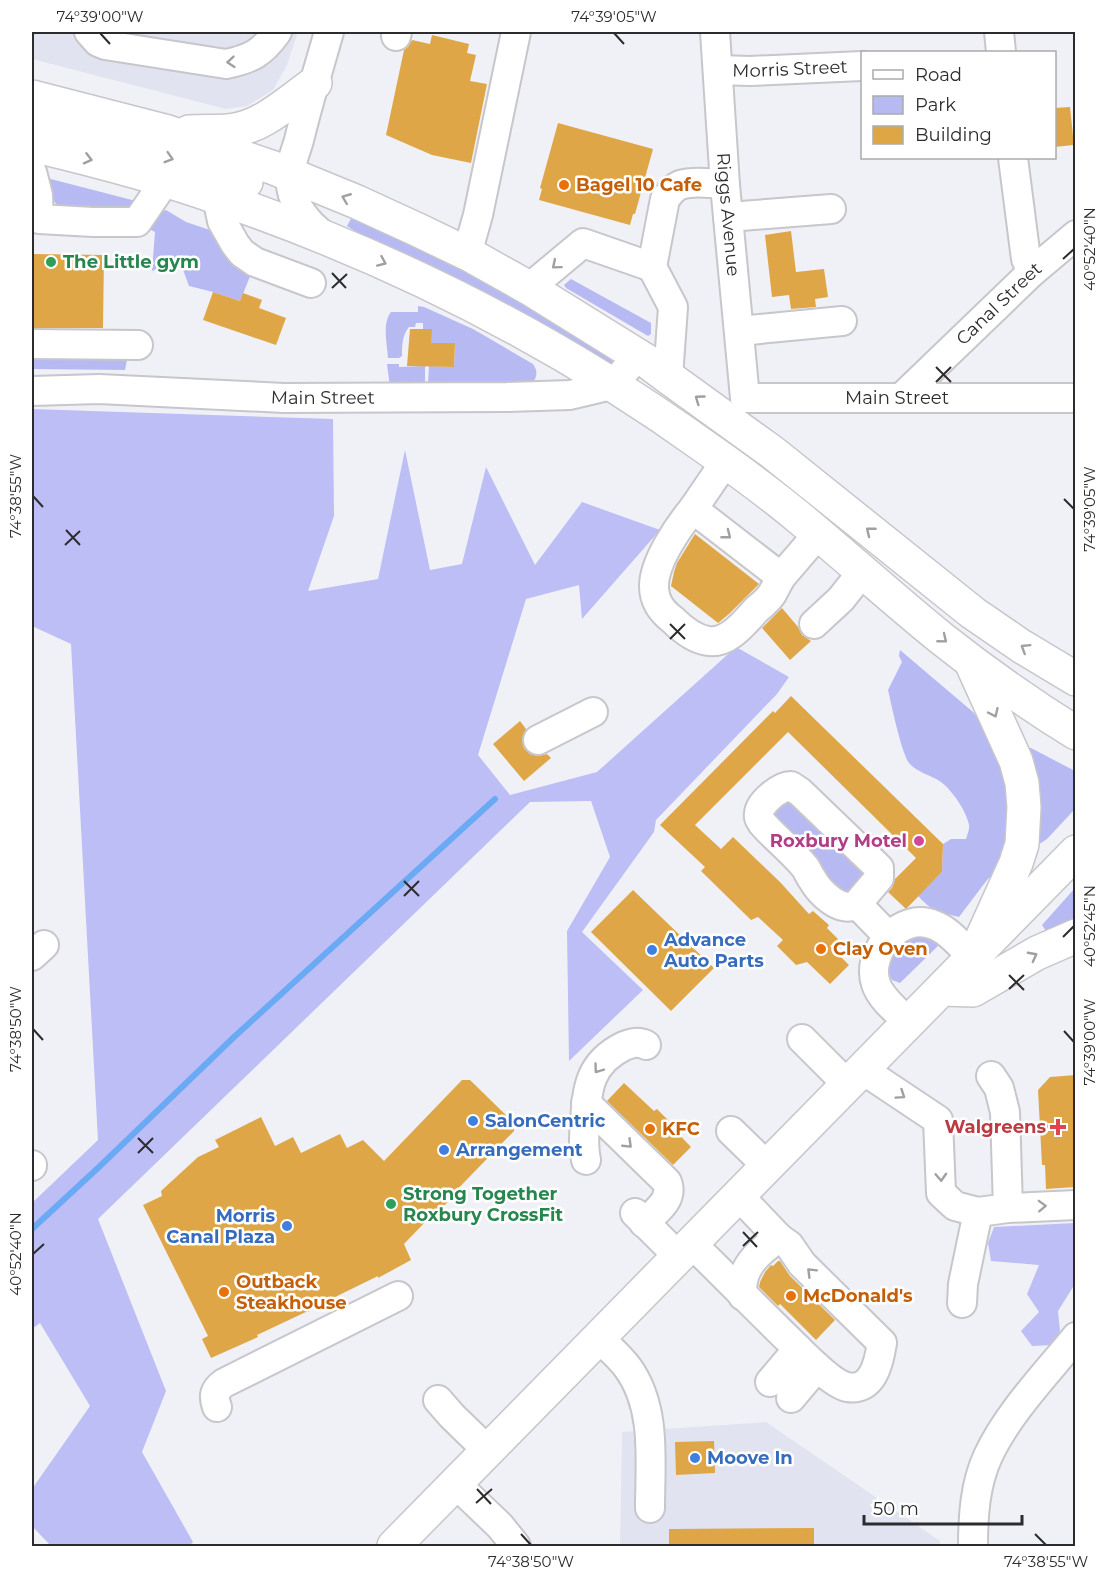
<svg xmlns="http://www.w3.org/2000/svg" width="1107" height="1578" viewBox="0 0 1107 1578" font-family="Montserrat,sans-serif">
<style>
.built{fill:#e2e3f0}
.green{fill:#b7b9f3}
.forest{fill:#bcbef5}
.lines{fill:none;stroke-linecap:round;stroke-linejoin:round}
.stream{stroke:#6aa9f4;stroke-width:6}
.building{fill:#dfa648}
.minor-casing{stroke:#c6c6cb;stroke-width:32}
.major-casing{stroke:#c6c6cb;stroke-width:36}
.highway-casing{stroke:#c6c6cb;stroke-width:36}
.minor{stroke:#fff;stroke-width:28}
.major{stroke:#fff;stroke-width:33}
.highway{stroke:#fff;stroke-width:33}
.oneway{stroke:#a0a0a1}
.ticks{fill:none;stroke:#2c2c2e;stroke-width:2}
.food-dot{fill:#e8710a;stroke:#fff;stroke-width:2}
.leisure-dot{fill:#2e9e5b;stroke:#fff;stroke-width:2}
.hotel-dot{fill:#d1479c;stroke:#fff;stroke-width:2}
.shop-dot{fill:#3f7fe0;stroke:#fff;stroke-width:2}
.health-dot{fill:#e0444e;stroke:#fff;stroke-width:2}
.labels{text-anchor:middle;stroke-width:5;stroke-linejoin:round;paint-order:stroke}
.street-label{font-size:18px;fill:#2c2c2e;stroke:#fff}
.food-label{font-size:18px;font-weight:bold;fill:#c56008;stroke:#fff;text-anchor:start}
.leisure-label{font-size:18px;font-weight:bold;fill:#27864d;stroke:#fff;text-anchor:start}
.hotel-label{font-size:18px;font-weight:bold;fill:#b23c85;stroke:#fff;text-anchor:end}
.shop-label{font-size:18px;font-weight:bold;fill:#366cbe;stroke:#fff;text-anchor:start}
.health-label{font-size:18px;font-weight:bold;fill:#be3a42;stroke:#fff;text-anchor:end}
.neatline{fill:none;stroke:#2c2c2e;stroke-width:2}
.ticks-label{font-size:15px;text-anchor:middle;fill:#2c2c2e}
</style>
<rect width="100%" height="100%" fill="#f0f1f6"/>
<!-- built -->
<g class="built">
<polygon points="32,32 298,32 287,65 273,90 247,106 226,109 32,59"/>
<polygon points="766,1422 940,1541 940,1546 620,1546 622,1432"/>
</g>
<!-- green -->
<g class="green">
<polygon points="43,177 136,201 131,209 59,207 51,198"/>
<polygon points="166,210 186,222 213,231 251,274 240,301 213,292 189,286 182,267 168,264 152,271 155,232 151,230 149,224 161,212"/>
<polygon points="353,215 477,276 536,310 620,363 613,371 369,240 347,226"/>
<polygon points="571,279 651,323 651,334 648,336 566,288 564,285"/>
<path d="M418 306 424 307 473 329 533 364C538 371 537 376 533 383L390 387 387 364H399V367L425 366V384H428L429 366 454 367 455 343H431V329H423V323H416L415 327H409C402 335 402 346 402 356L399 358H388C387 344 382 323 391 312H418Z"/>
<polygon points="32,354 125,357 127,360 125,370 32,369"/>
<path d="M900 650 973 712 983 725 1001 754 1014 814 1005 843 1001 851 997 870 987 880 959 917C938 912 933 912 918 896L942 872 943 844 951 839H966C967 835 970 829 969 825 967 812 952 790 941 782 931 775 918 773 909 763 901 751 892 707 888 690L902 662 899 656Z"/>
<polygon points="1029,748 1031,748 1075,771 1075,809 1047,839 1041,843 1037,844 1027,753"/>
<path d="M787 801 793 804 866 875C861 881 853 894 844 893 833 893 815 866 815 856L775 818 773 813Z"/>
<polygon points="1075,888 1075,921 1046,931 1042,925"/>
<path d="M923 934 941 943 900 983 892 980C880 957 903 940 923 934Z"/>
</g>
<!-- forest -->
<g class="forest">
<polygon points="32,409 333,419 334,516 308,591 378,579 405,450 430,570 462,564 486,467 535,565 582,502 660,530 582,619 579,585 526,599 478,755 510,795 597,772 736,647 789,677 777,694 656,820 654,832 582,932 643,990 569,1061 567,931 610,857 591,801 530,802 98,1219 166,1391 142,1452 193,1542 189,1546 51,1546 32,1526 32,1489 90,1406 40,1323 32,1329 32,1203 98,1140 71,644 32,626"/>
<polygon points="1075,1223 1073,1287 1058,1311 1060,1331 1052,1345 1032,1346 1021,1331 1039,1312 1027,1294 1039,1265 991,1261 988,1243 994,1227"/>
</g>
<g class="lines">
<!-- stream -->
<polyline class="stream" points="32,1229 99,1167 234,1037 495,799"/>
</g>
<!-- building -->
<g class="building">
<polygon points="432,35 469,44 467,53 476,55 470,81 487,84 471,163 432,155 386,135 404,50 408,47 412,40 430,44"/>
<polygon points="1070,107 1074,145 1054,147 1054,108"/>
<polygon points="558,123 653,149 635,214 633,214 630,225 539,200 542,189 540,188"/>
<polygon points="791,231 796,272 824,269 828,297 815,299 816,307 791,309 789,295 772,297 765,235"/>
<polygon points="32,254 104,255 103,328 32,328"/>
<polygon points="213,292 240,301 243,293 262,300 259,308 286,318 276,345 203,320"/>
<polygon points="410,329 432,329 431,343 455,343 454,367 407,366"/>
<polygon points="695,534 759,584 729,614 718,623 671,586 674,572 677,563"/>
<polygon points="782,608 798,627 802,635 811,641 790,660 762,628"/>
<polygon points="791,696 943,844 942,872 907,908 905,908 888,892 892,888 895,879 916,858 788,732 695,825 721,849 733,837 780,882 809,914 813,911 829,925 827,928 838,939 830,946 849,965 830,984 807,962 796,965 777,946 783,940 758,917 751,920 701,871 705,867 660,825 773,711 775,713"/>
<polygon points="520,721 526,729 522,739 524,748 530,754 538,756 547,754 551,758 524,781 493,744"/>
<polygon points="633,890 714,968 671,1011 591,932"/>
<polygon points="1076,1075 1076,1187 1046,1189 1045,1165 1042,1165 1038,1090 1050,1077"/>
<polygon points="462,1080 470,1080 514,1123 514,1131 448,1199 449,1201 431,1218 428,1219 404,1244 411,1260 378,1278 378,1276 331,1299 331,1300 308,1312 308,1311 257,1335 258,1337 211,1358 202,1339 208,1336 143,1205 162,1196 161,1191 198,1157 219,1147 215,1140 261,1117 275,1146 293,1137 301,1153 340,1134 347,1148 363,1140 384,1161"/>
<polygon points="624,1083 654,1111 657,1109 671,1123 669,1124 691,1147 673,1165 607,1101"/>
<polygon points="778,1261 780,1261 790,1276 835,1320 816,1340 780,1304 778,1306 759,1287 760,1282 765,1272 771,1265 773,1266"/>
<polygon points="714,1441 715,1473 676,1475 675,1442"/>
<polygon points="814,1528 814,1546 669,1546 669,1529"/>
</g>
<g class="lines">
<defs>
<g id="minor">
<path d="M89 32 98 42 105 45 226 64C251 59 262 53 277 32"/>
<path id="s1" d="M715 32 725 185 745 398"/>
<polyline points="999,32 1001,52"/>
<polyline points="396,36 397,32"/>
<path id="s2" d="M718 70 750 71 862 66"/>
<polyline points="1013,158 1026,259 1032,272"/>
<polyline points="32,172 38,195 39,219 93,222 137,222 165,181"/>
<polyline points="217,197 222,221 235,244 242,253 255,262 311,283"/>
<polyline points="728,217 831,209"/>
<path d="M327 238C306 223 290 202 290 176 290 164 296 151 299 140 308 103 319 67 329 32"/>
<polyline points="467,254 478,215 516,32"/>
<polyline points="529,288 583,243 652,267"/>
<polyline points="739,331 842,321"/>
<polyline points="32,344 138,345"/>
<path d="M668 377 673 307 652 267 665 199C669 194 673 188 680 185 692 181 712 183 725 185"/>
<path id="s3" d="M32 391 99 389 284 398 507 397 570 395 612 385 638 356"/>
<path id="s4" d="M745 398H1076"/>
<path id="s5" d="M901 398 1032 272 1076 235"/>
<polyline points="725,462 693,509 781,577 818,534"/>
<path d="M693 509C678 527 654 562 654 586 654 601 661 611 673 620 682 629 695 639 708 641 728 644 744 623 756 610 762 605 768 600 772 594 775 588 778 583 781 577"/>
<polyline points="814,624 841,599 863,571"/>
<polyline points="538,740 593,712"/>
<path d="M857 904 879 878V868L800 792 791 786C780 786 759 803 759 814 758 818 760 819 762 823 775 838 792 851 805 867 808 871 809 875 812 879 820 893 841 914 857 904L889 937"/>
<polyline points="32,956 44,945"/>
<path d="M909 1023C898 1012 881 999 876 984 865 952 901 911 934 925 949 930 962 947 973 958"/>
<polyline points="802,1039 848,1085"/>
<polyline points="863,1070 938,1120 941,1193 955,1206 978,1212"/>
<path d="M586 1103 667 1182C674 1200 656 1211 644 1223"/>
<polyline points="731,1131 768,1167"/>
<path d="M586 1160C583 1147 584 1135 585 1122 587 1089 589 1063 624 1046 632 1043 638 1041 646 1045"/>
<polyline points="32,1165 32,1166"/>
<polyline points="1008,1208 1076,1205"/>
<polyline points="635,1213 679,1257"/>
<path d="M692 1244C725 1276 757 1309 790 1341 802 1353 832 1384 847 1387 873 1392 879 1362 882 1343L802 1264 789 1245 779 1238 739 1196"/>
<path d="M743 1296C738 1269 759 1251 779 1238"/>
<polyline points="962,1303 963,1284 978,1212 1008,1208 1005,1112 999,1088 991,1076"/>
<path d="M599 1338C609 1348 620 1357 628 1368 657 1408 650 1462 650 1508"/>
<polyline points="770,1382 798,1349"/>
<polyline points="791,1398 817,1367"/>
<polyline points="438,1400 452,1416 488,1451"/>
<path d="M217 1407C213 1396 214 1390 224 1383L398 1296"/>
<polyline points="456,1484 500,1526 516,1546"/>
<path d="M973 1546C973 1516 975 1484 988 1456 1008 1413 1046 1374 1076 1337"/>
</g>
<polyline id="major" points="394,1546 1076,852"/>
<g id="highway">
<polyline points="32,97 168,132 274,168 357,202 418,230 472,256 529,288 648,362 668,377 772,452 973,613 1021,646 1076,679"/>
<polyline points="32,121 163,156 246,182"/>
<path d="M189 132C202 131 215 132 228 131 262 128 288 102 315 83"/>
<path d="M32 145C95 160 158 176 219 198 392 257 556 340 705 447 738 470 771 494 802 520 849 559 894 600 941 638 984 672 1029 704 1076 733"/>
<polyline points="971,662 1016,761 1022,783 1024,807 1022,844 1016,863 973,958"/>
<polyline points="942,989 973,990 1037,953 1076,936"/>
</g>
</defs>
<!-- minor casing -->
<use href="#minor" class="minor-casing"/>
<!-- major casing -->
<use href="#major" class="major-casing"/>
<!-- highway casing -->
<use href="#highway" class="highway-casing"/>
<!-- minor -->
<use href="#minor" class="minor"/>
<!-- major -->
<use href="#major" class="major"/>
<!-- highway -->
<use href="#highway" class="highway"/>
</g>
<!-- one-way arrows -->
<defs><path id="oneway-chevron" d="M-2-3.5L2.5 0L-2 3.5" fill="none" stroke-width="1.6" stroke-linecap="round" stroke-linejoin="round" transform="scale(1.5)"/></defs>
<g class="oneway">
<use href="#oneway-chevron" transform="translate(231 62) rotate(175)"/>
<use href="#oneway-chevron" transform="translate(169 158) rotate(17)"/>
<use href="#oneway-chevron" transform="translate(88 159) rotate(14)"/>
<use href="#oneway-chevron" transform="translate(346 198) rotate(-158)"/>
<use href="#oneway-chevron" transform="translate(382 262) rotate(24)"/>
<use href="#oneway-chevron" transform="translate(556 265) rotate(140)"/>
<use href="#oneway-chevron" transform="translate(699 399) rotate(-144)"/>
<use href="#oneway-chevron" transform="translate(870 531) rotate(-141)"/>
<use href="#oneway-chevron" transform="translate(727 535) rotate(38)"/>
<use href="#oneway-chevron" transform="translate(943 639) rotate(39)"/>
<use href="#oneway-chevron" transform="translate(1025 648) rotate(-148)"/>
<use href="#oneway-chevron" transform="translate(994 713) rotate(65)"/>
<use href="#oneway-chevron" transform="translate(1033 956) rotate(-28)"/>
<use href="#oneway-chevron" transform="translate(598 1069) rotate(126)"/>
<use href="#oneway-chevron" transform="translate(901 1095) rotate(34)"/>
<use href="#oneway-chevron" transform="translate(628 1144) rotate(44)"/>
<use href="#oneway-chevron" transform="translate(941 1177) rotate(87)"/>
<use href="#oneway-chevron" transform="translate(1042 1206) rotate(-2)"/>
<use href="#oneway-chevron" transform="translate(811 1272) rotate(-135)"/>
</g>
<!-- ticks -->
<path class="ticks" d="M100 33 110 44M614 33 624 44M1063 259 1074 249M332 273 346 288M332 288 347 274M936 367 951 382M936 382 951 367M33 496 43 507M1064 499 1074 509M66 530 80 545M65 545 80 531M670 624 685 639M670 639 685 624M404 881 419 896M404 896 419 881M1063 937 1074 926M1009 975 1024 990M1009 989 1024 975M33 1029 43 1040M1064 1031 1074 1042M138 1138 153 1153M138 1153 153 1138M743 1232 757 1247M743 1246 758 1232M33 1254 44 1244M477 1489 491 1504M476 1503 492 1489M521 1534 531 1545M1035 1534 1046 1545"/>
<!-- markers -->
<g class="food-dot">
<circle cx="564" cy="185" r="6"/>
<circle cx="821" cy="949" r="6"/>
<circle cx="650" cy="1129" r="6"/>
<circle cx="224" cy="1292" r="6"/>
<circle cx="791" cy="1296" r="6"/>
</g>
<g class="leisure-dot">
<circle cx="51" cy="262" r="6"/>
<circle cx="391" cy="1204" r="6"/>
</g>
<circle class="hotel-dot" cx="919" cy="841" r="6"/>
<g class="shop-dot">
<circle cx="652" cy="950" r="6"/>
<circle cx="473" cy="1121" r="6"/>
<circle cx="444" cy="1150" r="6"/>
<circle cx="287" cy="1226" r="6"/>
<circle cx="695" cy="1458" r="6"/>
</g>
<path class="health-dot" d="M1055 1118h6v6h6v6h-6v6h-6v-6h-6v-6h6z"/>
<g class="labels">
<!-- street labels -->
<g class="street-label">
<text dy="6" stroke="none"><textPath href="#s2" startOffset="72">Morris Street</textPath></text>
<text dy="6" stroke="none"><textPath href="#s1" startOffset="183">Riggs Avenue</textPath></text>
<text dy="6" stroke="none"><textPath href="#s5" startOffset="136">Canal Street</textPath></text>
<text dy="6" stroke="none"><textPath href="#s3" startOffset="291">Main Street</textPath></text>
<text dy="6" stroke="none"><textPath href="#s4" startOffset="152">Main Street</textPath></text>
</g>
<!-- food labels -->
<g class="food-label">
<text x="576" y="191">Bagel 10 Cafe</text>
<text x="833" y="955">Clay Oven</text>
<text x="662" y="1135">KFC</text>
<text x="236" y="1288">Outback<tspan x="236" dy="21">Steakhouse</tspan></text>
<text x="803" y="1302">McDonald's</text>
</g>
<!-- leisure labels -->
<g class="leisure-label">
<text x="63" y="268">The Little gym</text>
<text x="403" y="1200">Strong Together<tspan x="403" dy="21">Roxbury CrossFit</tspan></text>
</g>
<!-- hotel labels -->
<g class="hotel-label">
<text x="907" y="847">Roxbury Motel</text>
</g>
<!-- shop labels -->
<g class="shop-label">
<text x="664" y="946">Advance<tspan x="664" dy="21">Auto Parts</tspan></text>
<text x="485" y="1127">SalonCentric</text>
<text x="456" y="1156">Arrangement</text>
<text x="275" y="1222" text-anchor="end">Morris<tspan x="275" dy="21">Canal Plaza</tspan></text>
<text x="707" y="1464">Moove In</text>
</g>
<!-- health labels -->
<g class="health-label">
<text x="1046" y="1133">Walgreens</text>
</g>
</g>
<!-- border -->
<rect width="1107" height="1578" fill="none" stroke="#ffffff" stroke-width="66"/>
<!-- legend -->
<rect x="861" y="51" width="195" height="108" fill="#ffffff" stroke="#ababab" stroke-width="1.5"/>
<rect x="873" y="70" width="30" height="9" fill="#ffffff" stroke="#ababab" stroke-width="1.5"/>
<text x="915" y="81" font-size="18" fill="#2c2c2e">Road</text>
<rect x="873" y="96" width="30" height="18" fill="#b7b9f3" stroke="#ababab" stroke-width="1.5"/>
<text x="915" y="111" font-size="18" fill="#2c2c2e">Park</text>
<rect x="873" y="126" width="30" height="18" fill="#dfa648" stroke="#ababab" stroke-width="1.5"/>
<text x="915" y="141" font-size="18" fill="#2c2c2e">Building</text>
<!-- scale -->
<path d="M864 1515v9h158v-9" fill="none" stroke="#2c2c2e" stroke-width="3"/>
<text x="873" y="1515" font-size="18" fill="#2c2c2e" stroke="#ffffff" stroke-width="4.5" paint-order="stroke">50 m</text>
<rect x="33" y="33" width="1041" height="1512" class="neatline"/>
<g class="ticks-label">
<text x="100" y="22">74°39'00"W</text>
<text x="614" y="22">74°39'05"W</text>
<text transform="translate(1090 249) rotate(-90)" y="5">40°52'40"N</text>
<text transform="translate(16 496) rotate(-90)" y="5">74°38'55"W</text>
<text transform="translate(1090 509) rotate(-90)" y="5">74°39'05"W</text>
<text transform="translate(1090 926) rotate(-90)" y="5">40°52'45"N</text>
<text transform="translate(16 1029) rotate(-90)" y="5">74°38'50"W</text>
<text transform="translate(1090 1042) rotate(-90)" y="5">74°39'00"W</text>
<text transform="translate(16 1254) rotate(-90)" y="5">40°52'40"N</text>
<text x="531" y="1567">74°38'50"W</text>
<text x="1046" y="1567">74°38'55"W</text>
</g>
</svg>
